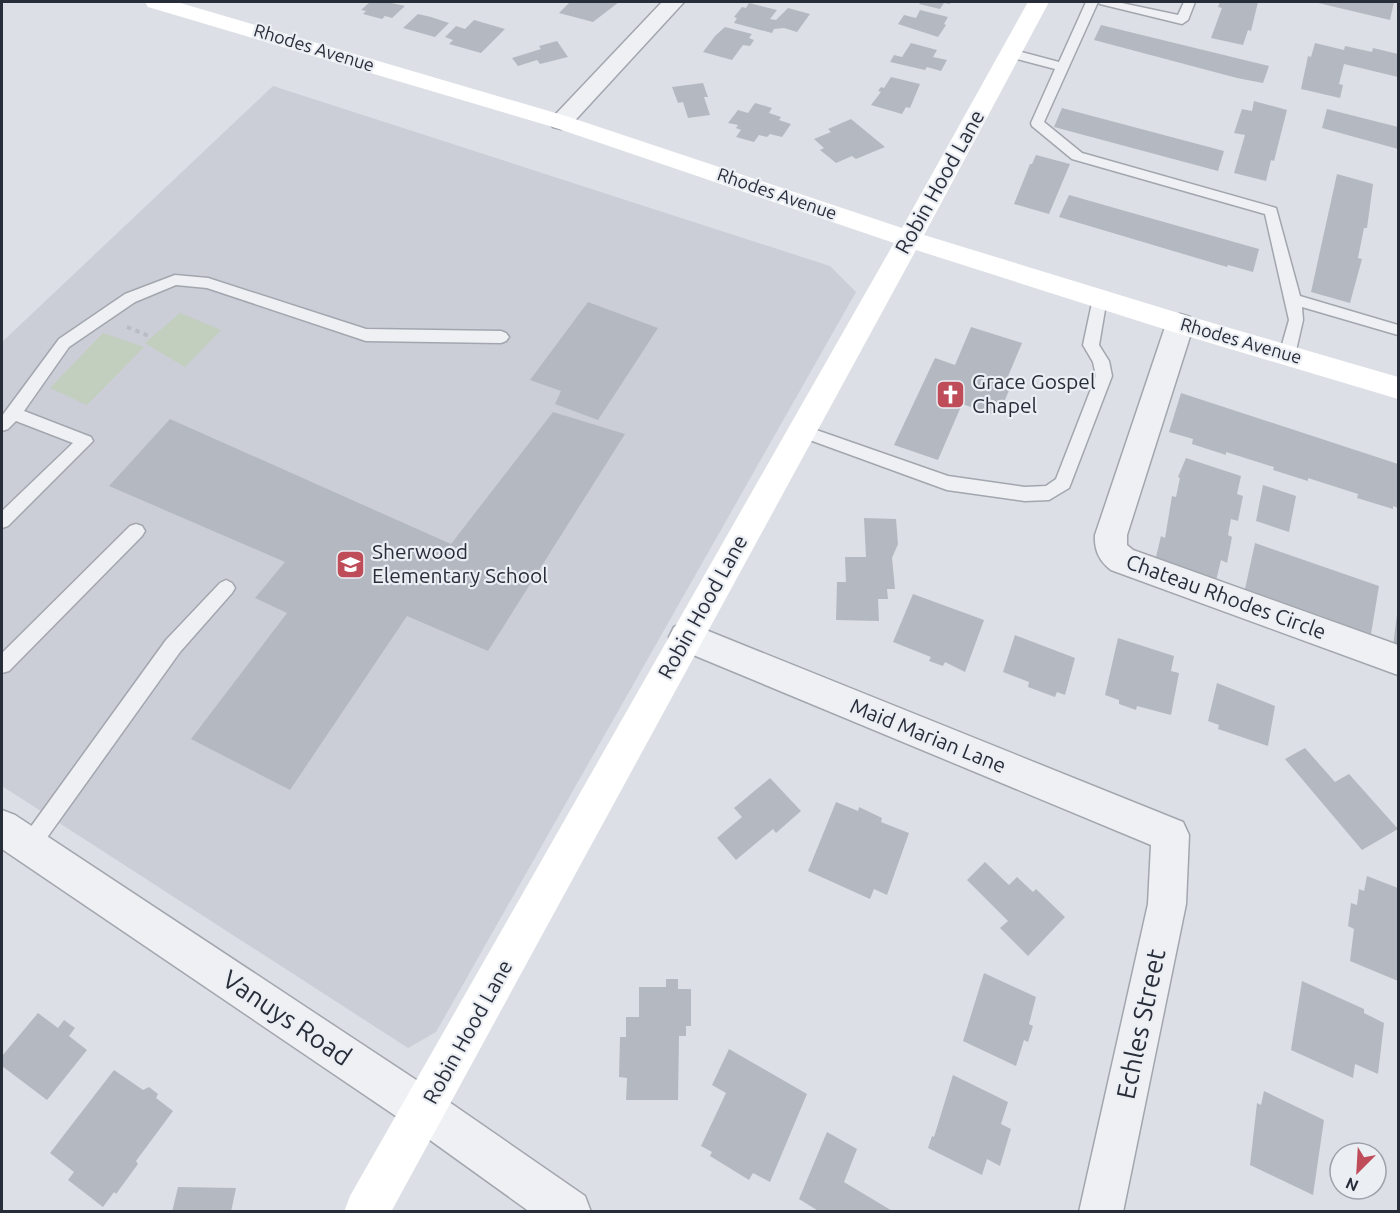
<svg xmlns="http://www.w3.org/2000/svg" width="1400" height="1213" viewBox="0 0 1400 1213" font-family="Ubuntu,sans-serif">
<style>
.built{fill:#cbced6}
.green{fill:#c2cebe}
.building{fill:#b4b9c1}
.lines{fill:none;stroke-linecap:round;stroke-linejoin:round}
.lane-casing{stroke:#a2a6ae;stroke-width:3}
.street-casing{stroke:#a2a6ae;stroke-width:3}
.path{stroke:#bbbdc4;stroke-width:4;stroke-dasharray:4.5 4.5;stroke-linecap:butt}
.lane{fill:#eff0f4;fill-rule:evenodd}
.street{fill:#eff0f4;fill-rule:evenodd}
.secondary{fill:#fff;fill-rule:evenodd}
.labels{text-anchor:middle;stroke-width:4.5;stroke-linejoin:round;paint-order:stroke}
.far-street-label{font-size:18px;fill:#282d3a;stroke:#ebeef3}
.street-label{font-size:21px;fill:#282d3a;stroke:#ebeef3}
.poi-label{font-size:21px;fill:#282d3a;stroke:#ebeef3;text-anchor:start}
.near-street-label{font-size:26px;fill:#282d3a;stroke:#ebeef3}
</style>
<rect width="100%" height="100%" fill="#dcdfe5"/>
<!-- built -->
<polygon class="built" points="273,86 830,266 856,292 436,1032 408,1048 2,786 2,342"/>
<!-- green -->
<g class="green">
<polygon points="180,313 221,330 185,367 145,343"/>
<polygon points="103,333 144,347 87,405 50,388"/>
</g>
<!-- building -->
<g class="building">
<polygon points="370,2 387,2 405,6 392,18 385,16 382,19 363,14 366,11 361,10"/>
<polygon points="570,2 619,2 593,22 559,13"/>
<polygon points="921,2 951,2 950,4 944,3 940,9 919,4"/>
<polygon points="1220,2 1258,2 1251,31 1248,30 1243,45 1211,38 1222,8 1218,7"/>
<polygon points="1314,2 1394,2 1390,20"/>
<polygon points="749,3 777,10 770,19 776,20 788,8 810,14 797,32 784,28 774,29 772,33 734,23 737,18 734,17 742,7 746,8"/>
<polygon points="920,10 948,17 944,24 946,25 938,37 898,24 904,15 916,18"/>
<polygon points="418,14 431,17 449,23 435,37 403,28"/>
<polygon points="474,20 505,29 481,53 449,44 453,40 445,37 456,26 465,29"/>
<polygon points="1101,25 1269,66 1263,83 1237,78 1094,40"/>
<polygon points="725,27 752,34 749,38 754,40 750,46 743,45 732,60 703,52 715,36"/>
<polygon points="557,41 568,57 540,64 537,60 518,66 512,58 541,49 539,46"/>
<polygon points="911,43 937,50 933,57 947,60 941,71 927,67 925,70 890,62 894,55 902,57"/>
<polygon points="1315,43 1344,50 1345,46 1372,52 1373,48 1398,54 1398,77 1344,64 1339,84 1343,85 1340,98 1301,89 1308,56 1311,57"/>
<polygon points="891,77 920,84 910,108 906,107 902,114 871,105 881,92 878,91 881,87 884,88"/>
<polygon points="703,83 708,97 704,97 710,115 688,118 683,102 678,103 672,87"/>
<polygon points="1254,101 1287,110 1274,161 1271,160 1266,181 1234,173 1245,135 1234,133 1242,109 1252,111"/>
<polygon points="755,103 772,108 769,113 781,117 779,120 791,124 782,137 770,134 767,137 759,135 754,142 736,137 741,130 736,128 738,125 728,123 738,110 748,113"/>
<polygon points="1062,108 1224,151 1218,171 1054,127"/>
<polygon points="1327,109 1398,127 1398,149 1322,128"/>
<polygon points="851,119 885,147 856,159 852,156 836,163 820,150 824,148 814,139 831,132 828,129"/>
<polygon points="1036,155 1070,164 1049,214 1014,204 1030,164 1032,164"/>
<polygon points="1337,174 1373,184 1367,228 1364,228 1358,258 1362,259 1350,303 1311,292"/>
<polygon points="1069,195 1259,249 1253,272 1228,265 1227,267 1059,217"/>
<polygon points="588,302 658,328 598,420 555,404 561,391 530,380"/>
<polygon points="971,327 1022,343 1004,386 1010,388 1002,407 996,405 992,414 962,404 938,460 894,445 935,358 955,365"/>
<polygon points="1181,393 1398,464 1398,508 1393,506 1393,509 1357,498 1358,494 1308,478 1308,481 1273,470 1274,467 1226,452 1226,455 1192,444 1193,439 1169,432"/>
<polygon points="553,412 625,434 488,651 407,616 290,790 191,739 287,613 255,598 285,562 109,486 170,419 451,544"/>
<polygon points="1186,458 1241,476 1237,494 1243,496 1238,521 1231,519 1228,535 1232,537 1227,563 1221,560 1216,581 1155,561 1161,536 1165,538 1172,496 1176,497 1180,478 1178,477"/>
<polygon points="1263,485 1296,496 1289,532 1256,521"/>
<polygon points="864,518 896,519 898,544 892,558 895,589 887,589 888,599 878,599 879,621 836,620 837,582 846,582 845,557 866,557"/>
<polygon points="1255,543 1379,586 1371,634 1245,589"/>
<polygon points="913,594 984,620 965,672 945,662 943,666 929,661 931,657 893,642"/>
<polygon points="1397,614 1398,614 1398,648 1393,646"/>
<polygon points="1015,635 1075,658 1065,695 1057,692 1055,697 1028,687 1029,682 1003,672"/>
<polygon points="1118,638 1174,656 1171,671 1179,673 1171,715 1137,706 1136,710 1119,704 1119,700 1105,695"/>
<polygon points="1217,683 1275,706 1268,746 1218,729 1219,725 1208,721"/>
<polygon points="1305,748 1335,782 1349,774 1398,829 1362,850 1285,759"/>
<polygon points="770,778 801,811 776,833 773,829 736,860 717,838 742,817 734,808"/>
<polygon points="836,802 858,811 859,807 882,818 881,822 909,833 887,895 874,889 870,899 808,871"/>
<polygon points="985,862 1009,885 1017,877 1033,892 1036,889 1065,917 1028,956 1000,928 1008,921 967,880"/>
<polygon points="1367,876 1398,888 1398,981 1350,961 1354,929 1348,926 1351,903 1357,905 1359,889 1364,891"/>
<polygon points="984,973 1036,997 1029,1024 1033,1026 1028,1042 1024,1040 1016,1066 963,1041"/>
<polygon points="666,979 678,979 678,989 691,989 691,1026 686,1026 686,1036 679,1036 678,1100 626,1100 627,1078 619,1077 620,1037 626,1037 626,1017 639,1017 639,987 666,987"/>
<polygon points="1302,981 1364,1009 1364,1013 1384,1023 1378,1074 1355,1064 1353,1078 1291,1050"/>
<polygon points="38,1013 58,1028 64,1020 75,1028 69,1036 87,1050 47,1100 2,1066 2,1056"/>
<polygon points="729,1049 807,1094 770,1182 753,1173 749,1180 710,1156 712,1152 701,1146 726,1093 712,1085"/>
<polygon points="114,1070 143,1090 149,1087 158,1094 156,1098 173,1111 136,1161 138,1164 116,1194 114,1192 103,1207 68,1180 74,1172 50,1153"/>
<polygon points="953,1075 1008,1102 1001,1124 1011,1129 1000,1166 987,1159 982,1175 928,1148 932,1136 934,1137"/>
<polygon points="1264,1091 1324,1120 1313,1195 1250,1165 1257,1103 1261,1105"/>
<polygon points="827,1132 857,1149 844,1182 894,1212 820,1212 799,1199"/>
<polygon points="178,1187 236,1188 231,1212 172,1212"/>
</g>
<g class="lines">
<defs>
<g id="lane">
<polygon points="1086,2 1098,2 1044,122 1082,153 1276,208 1300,296 1398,325 1398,335 1302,307 1303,320 1295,355 1292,359 1282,359 1279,355 1289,320 1265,214 1072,159 1032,126 1031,123 1055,69 1006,56 1004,53 1010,49 1059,62"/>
<polygon points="1098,2 1117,2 1178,15 1184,2 1195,2 1188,20 1182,24 1100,4"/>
<polygon points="175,275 208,278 366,329 501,331 506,333 509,337 506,341 501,343 366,341 207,288 176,285 135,302 69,347 24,411 91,437 93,441 8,526 2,528 2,511 73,443 16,421 8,429 2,431 2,416 59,339 125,294"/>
<polygon points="1100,293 1107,298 1099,345 1109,361 1112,376 1071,483 1069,488 1049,500 1025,501 947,490 796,435 794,431 796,427 802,425 948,476 1025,487 1046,486 1056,479 1096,376 1093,362 1083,345 1093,298"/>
<polygon points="136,524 142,526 145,531 142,536 9,671 2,673 2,653 130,526"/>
<polygon points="226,580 232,583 235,588 232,593 180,652 36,853 29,856 22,853 19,846 22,839 166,640 220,583"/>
</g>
<g id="street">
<polygon points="662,2 684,2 569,127 561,129 553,127 549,122 553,117"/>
<path d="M1180 314 1190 317 1194 324 1127 535V545L1133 550 1398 645V675L1111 570C1099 561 1094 549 1095 535L1166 324 1170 317Z"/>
<polygon points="686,622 1183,822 1189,835 1186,904 1123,1212 1079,1212 1148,904 1151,845 674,647 669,637 674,627"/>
<polygon points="2,810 15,815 439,1095 585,1196 591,1212 530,1212 409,1125 2,849"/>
</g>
</defs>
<!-- lane casing -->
<use href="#lane" class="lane-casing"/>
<!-- street casing -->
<use href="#street" class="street-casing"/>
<!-- path -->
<polyline class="path" points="127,327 151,337"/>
<!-- lane -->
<use href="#lane" class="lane"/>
<!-- street -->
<use href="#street" class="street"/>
<!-- secondary -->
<polygon class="secondary" points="145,2 177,2 569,117 902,228 1028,2 1049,2 924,235 1185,315 1398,377 1398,399 1170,331 916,250 391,1212 344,1212 350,1196 894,243 553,127 148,7"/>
</g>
<!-- icons -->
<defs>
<symbol id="church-square" viewBox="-11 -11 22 22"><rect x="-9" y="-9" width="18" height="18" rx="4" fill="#bf4c59" stroke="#ebeef3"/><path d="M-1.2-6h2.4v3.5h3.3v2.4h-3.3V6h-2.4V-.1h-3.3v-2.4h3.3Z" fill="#fff"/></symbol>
<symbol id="school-square" viewBox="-11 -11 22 22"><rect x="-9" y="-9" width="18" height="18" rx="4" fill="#bf4c59" stroke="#ebeef3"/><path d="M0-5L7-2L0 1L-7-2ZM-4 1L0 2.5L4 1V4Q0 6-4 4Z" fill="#fff"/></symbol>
</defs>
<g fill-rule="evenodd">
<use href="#church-square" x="934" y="378" width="33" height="33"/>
<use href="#school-square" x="334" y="548" width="33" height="33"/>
</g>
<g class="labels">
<!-- far-street labels -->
<g class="far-street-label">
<text transform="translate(314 48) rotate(17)" y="6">Rhodes Avenue</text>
<text transform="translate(777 194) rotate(19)" y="6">Rhodes Avenue</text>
<text transform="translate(1241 341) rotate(16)" y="6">Rhodes Avenue</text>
</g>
<!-- street labels -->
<g class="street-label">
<text transform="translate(940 182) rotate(-61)" y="7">Robin Hood Lane</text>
<text transform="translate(1226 597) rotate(20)" y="7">Chateau Rhodes Circle</text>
<text transform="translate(703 607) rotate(-61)" y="7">Robin Hood Lane</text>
<text transform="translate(928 736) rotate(22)" y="7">Maid Marian Lane</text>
<text transform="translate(468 1032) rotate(-61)" y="7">Robin Hood Lane</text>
</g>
<!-- poi labels -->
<g class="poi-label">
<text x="972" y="389">Grace Gospel<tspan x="972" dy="24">Chapel</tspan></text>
<text x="372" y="559">Sherwood<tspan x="372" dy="24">Elementary School</tspan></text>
</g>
<!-- near-street labels -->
<g class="near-street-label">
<text transform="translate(287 1018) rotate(34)" y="9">Vanuys Road</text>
<text transform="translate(1141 1024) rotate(-78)" y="9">Echles Street</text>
</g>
</g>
<!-- border -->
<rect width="1400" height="1213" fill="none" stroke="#282d3a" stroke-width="6"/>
<!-- north arrow -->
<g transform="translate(1358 1171) rotate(204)"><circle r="28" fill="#ebeef3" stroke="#9da1a9" stroke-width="1.5"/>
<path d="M0-4.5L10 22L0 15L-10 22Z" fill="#bf4c59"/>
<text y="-9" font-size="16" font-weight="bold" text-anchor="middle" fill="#282d3a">N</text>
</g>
</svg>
